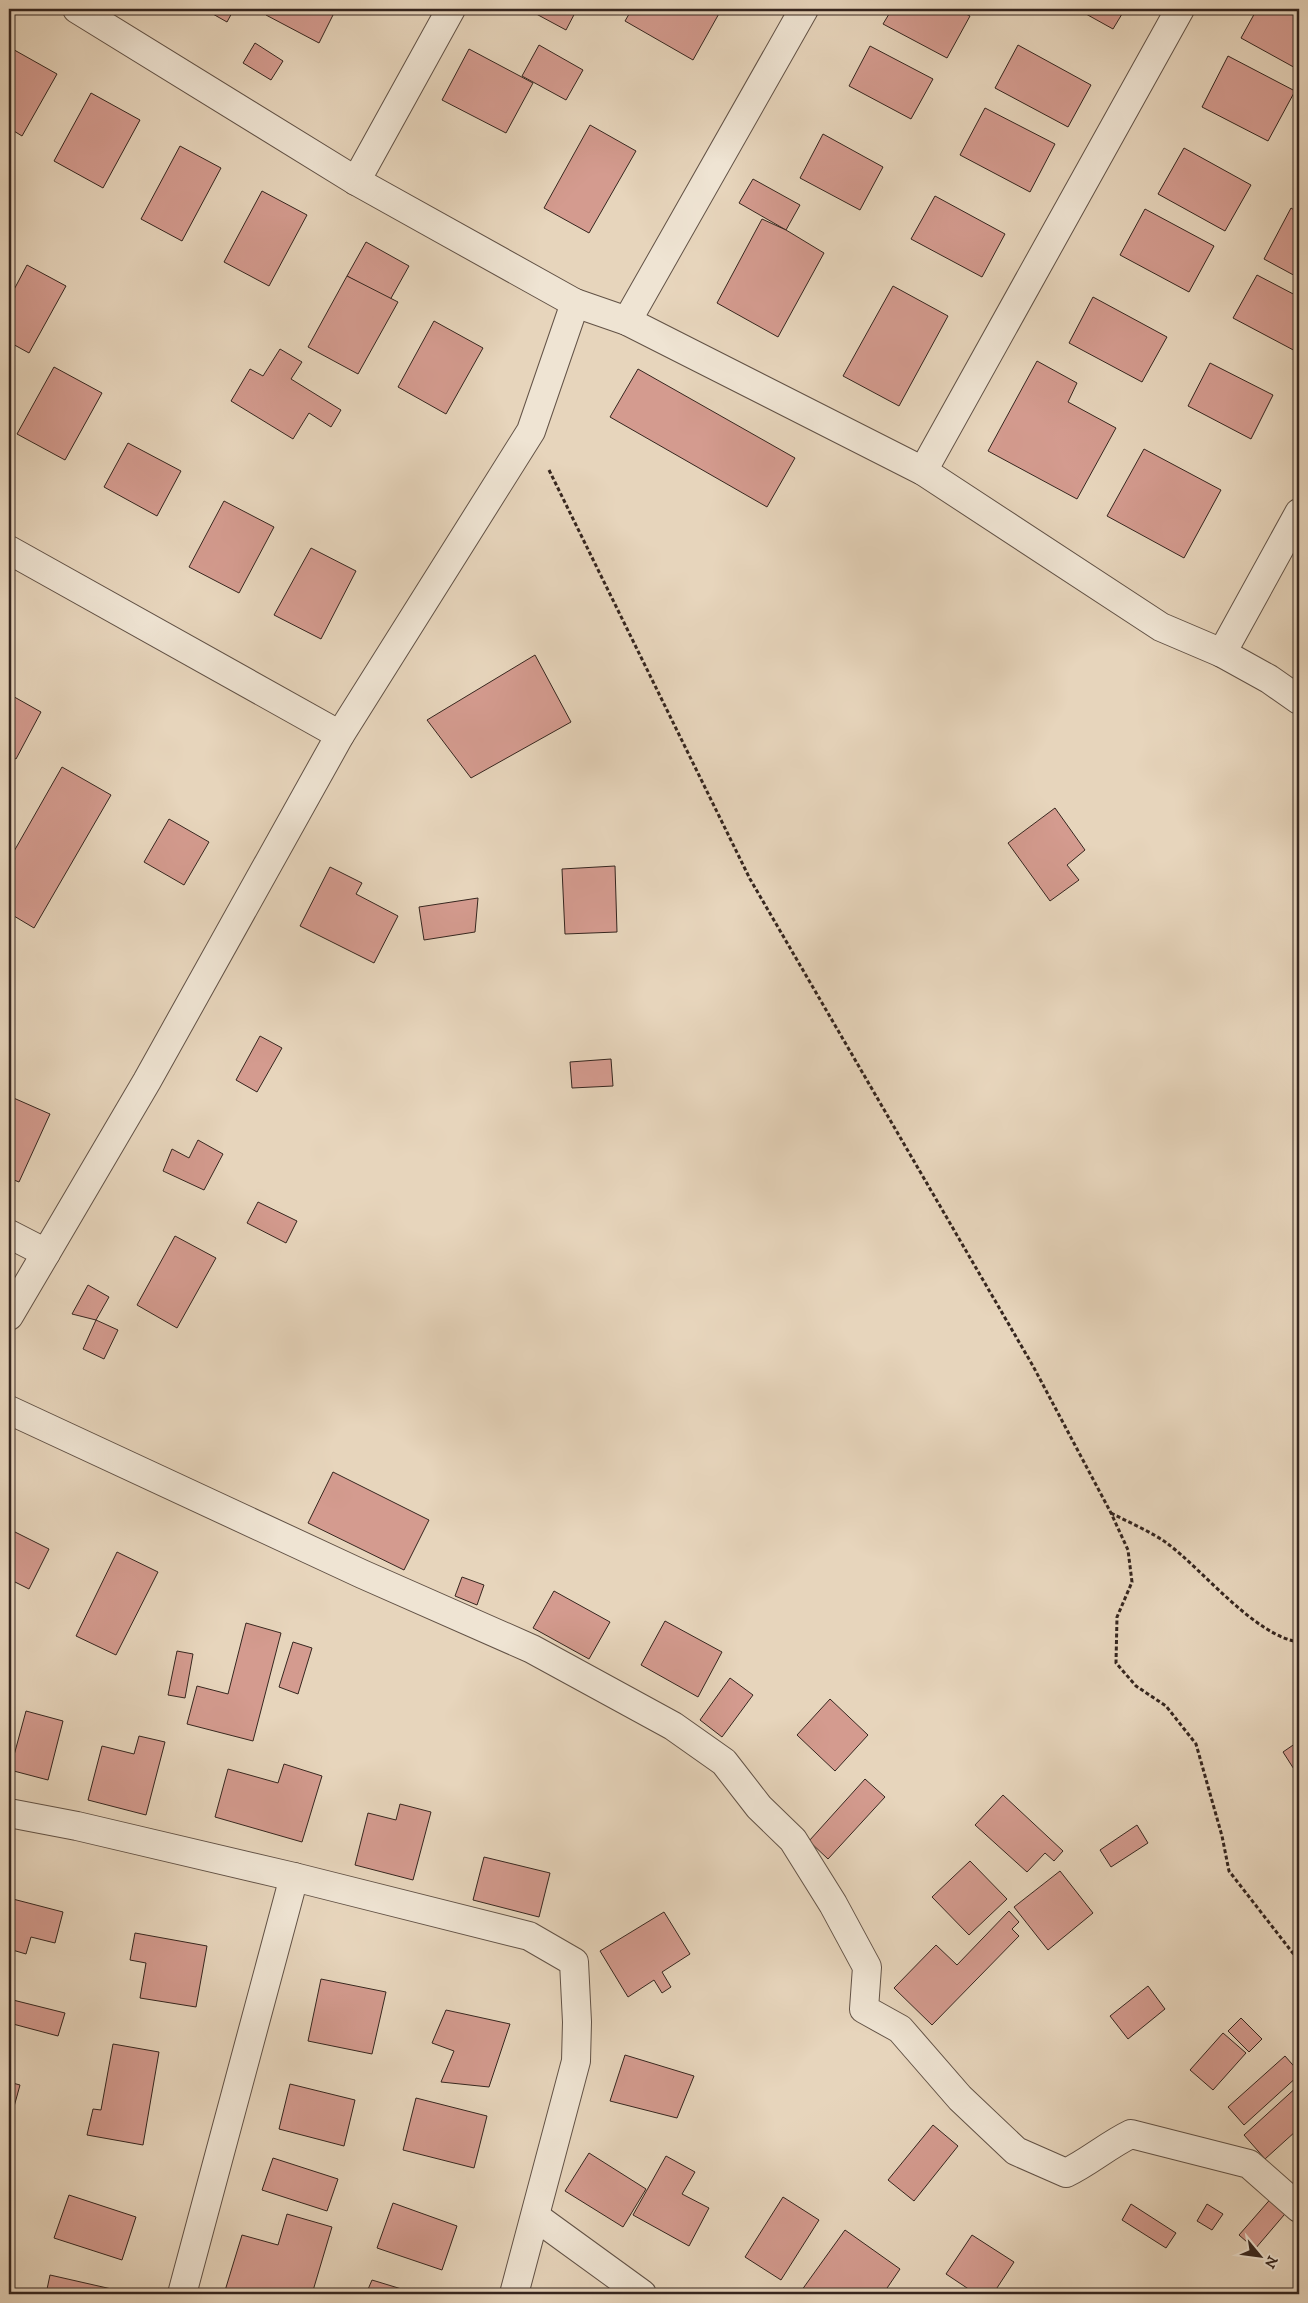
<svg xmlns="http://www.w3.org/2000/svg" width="1308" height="2303" viewBox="0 0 1308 2303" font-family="'IM FELL DW Pica',serif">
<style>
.building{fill:#d49b8f;stroke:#36261f}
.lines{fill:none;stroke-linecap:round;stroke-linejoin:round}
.minor-casing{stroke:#625246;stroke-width:30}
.path{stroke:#36261f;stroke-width:3;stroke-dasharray:4 2.5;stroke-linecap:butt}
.minor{stroke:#efe4d3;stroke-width:28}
</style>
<rect width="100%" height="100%" fill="#e7d5bc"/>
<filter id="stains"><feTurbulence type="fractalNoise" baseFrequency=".004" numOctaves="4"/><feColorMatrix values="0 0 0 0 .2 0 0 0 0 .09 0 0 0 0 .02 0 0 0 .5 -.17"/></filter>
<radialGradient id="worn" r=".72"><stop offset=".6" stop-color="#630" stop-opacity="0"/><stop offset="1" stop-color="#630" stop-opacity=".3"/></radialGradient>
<!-- building -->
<g class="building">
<polygon points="204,9 234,9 227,22"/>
<polygon points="269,9 336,9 319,43 266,15"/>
<polygon points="527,9 577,9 566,30"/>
<polygon points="632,9 720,9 721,10 693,60 625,21"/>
<polygon points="892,9 956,9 970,16 947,58 883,24"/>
<polygon points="1077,9 1125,9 1113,29"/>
<polygon points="1257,9 1286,9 1299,16 1299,70 1241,38"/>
<polygon points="255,43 283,61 271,80 243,63"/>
<polygon points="539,45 583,70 566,100 522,76"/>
<polygon points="1018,45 1091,85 1068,127 995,88"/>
<polygon points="870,46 933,79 911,119 849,86"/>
<polygon points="9,47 57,74 22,136 9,128"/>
<polygon points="469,49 533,83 506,133 442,100"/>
<polygon points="1228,56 1295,91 1268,141 1202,107"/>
<polygon points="91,93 140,120 103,188 54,161"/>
<polygon points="985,108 1055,144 1030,192 960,155"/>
<polygon points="590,125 636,151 589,233 544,208"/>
<polygon points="823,134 883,167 860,210 800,178"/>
<polygon points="180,146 221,168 182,241 141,219"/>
<polygon points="1184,148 1251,185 1225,231 1158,194"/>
<polygon points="753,179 800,205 786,230 739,203"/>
<polygon points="262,191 307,215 269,286 224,262"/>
<polygon points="935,196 1005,234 982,277 911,239"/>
<polygon points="1291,208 1299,213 1299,278 1264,259"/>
<polygon points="1145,209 1214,246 1189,292 1120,255"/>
<polygon points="762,219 786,230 824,253 778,337 717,303"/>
<polygon points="366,242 409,266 390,300 347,276"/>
<polygon points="27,265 66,286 29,353 9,342 9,299"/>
<polygon points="1257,275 1299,297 1299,353 1233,318"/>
<polygon points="347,276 398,302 358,374 308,347"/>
<polygon points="893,286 948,316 899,406 843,376"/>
<polygon points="1093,297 1167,337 1142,382 1069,343"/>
<polygon points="434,321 483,348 446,414 398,387"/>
<polygon points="280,349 302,362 291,379 341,410 331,427 309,413 293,439 231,401 250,369 263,376"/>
<polygon points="1037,361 1077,383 1068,402 1116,428 1077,499 988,451"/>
<polygon points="1210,363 1273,395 1251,439 1188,406"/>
<polygon points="54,367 102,393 65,460 17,434"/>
<polygon points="638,369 795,458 767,507 610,417"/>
<polygon points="128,443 181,471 157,516 104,487"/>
<polygon points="1144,449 1221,490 1184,558 1107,516"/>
<polygon points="224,501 274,527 239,593 189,567"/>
<polygon points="311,548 356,571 321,639 274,615"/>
<polygon points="535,655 571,722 471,778 427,720"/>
<polygon points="9,694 41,712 16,759 9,755"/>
<polygon points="62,767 111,795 34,928 9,913 9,860"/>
<polygon points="1055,808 1085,850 1067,865 1079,880 1050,901 1008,843"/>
<polygon points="169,819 209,842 184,885 144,862"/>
<polygon points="615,866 617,932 565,934 562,869"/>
<polygon points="330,867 362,883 356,894 398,916 374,963 300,926"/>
<polygon points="478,898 475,932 424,940 419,907"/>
<polygon points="260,1036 282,1048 257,1092 236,1080"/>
<polygon points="611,1059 613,1086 572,1088 570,1062"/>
<polygon points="9,1096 50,1114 19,1182 9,1178"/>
<polygon points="198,1140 223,1154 204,1190 163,1171 172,1149 189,1158"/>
<polygon points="258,1202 297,1221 286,1243 247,1223"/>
<polygon points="175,1236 216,1258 177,1328 137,1305"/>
<polygon points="88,1285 109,1297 96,1320 72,1314"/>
<polygon points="96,1320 118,1330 104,1359 83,1349"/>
<polygon points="333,1472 429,1520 404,1570 308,1523"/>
<polygon points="9,1529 49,1549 29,1589 9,1579"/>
<polygon points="117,1552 158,1572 116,1655 76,1636"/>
<polygon points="462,1577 484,1585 477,1605 455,1596"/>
<polygon points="554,1591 610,1622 589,1659 533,1628"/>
<polygon points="665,1621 722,1652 698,1697 641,1665"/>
<polygon points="246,1623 281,1633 253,1741 187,1724 197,1686 228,1694"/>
<polygon points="293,1642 312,1648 298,1694 279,1687"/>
<polygon points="177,1651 193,1654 185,1698 168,1695"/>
<polygon points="730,1678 753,1695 722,1737 700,1720"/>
<polygon points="830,1699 868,1735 835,1771 797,1735"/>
<polygon points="26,1711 63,1721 48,1780 10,1770"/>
<polygon points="139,1736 165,1742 146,1815 88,1800 102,1746 134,1754"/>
<polygon points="1299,1741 1299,1777 1283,1752"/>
<polygon points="284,1764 322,1776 302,1842 215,1817 228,1769 278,1783"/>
<polygon points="865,1779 885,1797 828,1859 809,1841"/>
<polygon points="1003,1795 1063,1851 1054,1861 1045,1853 1027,1872 975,1825"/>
<polygon points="400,1804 431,1812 413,1880 355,1865 368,1813 396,1820"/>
<polygon points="1137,1825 1148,1843 1111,1867 1100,1850"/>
<polygon points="484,1857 550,1873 539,1917 473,1900"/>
<polygon points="970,1861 1007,1899 969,1935 932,1897"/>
<polygon points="1060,1871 1093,1913 1048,1950 1014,1907"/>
<polygon points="9,1898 63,1912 55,1943 31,1937 26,1954 9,1949"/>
<polygon points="1009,1911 1019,1922 1012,1929 1019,1936 932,2025 894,1988 936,1945 957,1965"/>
<polygon points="664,1912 690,1954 662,1972 671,1987 662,1993 654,1980 628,1997 600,1951"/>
<polygon points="135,1933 207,1946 196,2007 140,1998 146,1963 130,1960"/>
<polygon points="321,1979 386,1992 372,2054 308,2041"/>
<polygon points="1148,1986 1165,2009 1128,2039 1110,2016"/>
<polygon points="9,1999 65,2013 58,2036 13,2024 9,2042"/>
<polygon points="446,2010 510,2024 489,2087 441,2082 454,2051 432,2043"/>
<polygon points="1241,2018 1262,2039 1249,2052 1228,2031"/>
<polygon points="1223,2033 1246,2053 1213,2090 1190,2070"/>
<polygon points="113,2044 159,2052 143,2145 87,2135 93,2109 101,2110"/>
<polygon points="625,2055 694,2076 677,2118 610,2101"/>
<polygon points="1285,2056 1299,2072 1299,2075 1244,2125 1228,2107"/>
<polygon points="9,2082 20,2085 12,2114 9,2114"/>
<polygon points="290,2084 355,2100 344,2146 279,2129"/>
<polygon points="1299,2085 1299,2134 1296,2131 1265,2159 1244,2135"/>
<polygon points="416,2098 487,2116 474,2168 403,2150"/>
<polygon points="933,2125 958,2146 914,2201 888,2180"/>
<polygon points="589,2153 646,2189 623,2227 565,2191"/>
<polygon points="666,2156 695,2172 682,2194 709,2208 689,2246 633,2215"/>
<polygon points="273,2158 338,2179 327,2211 262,2190"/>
<polygon points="69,2195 136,2217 122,2260 54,2238"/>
<polygon points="1274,2195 1290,2208 1255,2249 1239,2235"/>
<polygon points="783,2197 819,2220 781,2280 745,2257"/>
<polygon points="393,2203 457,2226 442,2270 377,2248"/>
<polygon points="1131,2204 1176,2233 1166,2248 1122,2220"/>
<polygon points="1207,2204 1223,2214 1212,2230 1197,2221"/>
<polygon points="287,2214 332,2227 312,2294 224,2294 242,2235 278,2245"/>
<polygon points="845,2230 900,2269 883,2294 799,2294"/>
<polygon points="972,2235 1014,2262 993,2294 976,2294 946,2274"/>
<polygon points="50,2275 116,2290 115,2294 46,2294"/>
<polygon points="372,2280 418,2294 366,2294"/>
</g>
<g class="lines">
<defs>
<g id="minor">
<polyline points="77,9 356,181 575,303 627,321 923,471 1161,627 1222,653 1269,679 1299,700"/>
<polyline points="356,181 451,9"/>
<polyline points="627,321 804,9"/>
<polyline points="923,471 1180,9"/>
<polyline points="9,550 340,735"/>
<polyline points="1222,653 1299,513"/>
<polyline points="9,1234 46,1253"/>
<polyline points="9,1316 147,1081 340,735 531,431 575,303"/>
<path d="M9 1410 362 1574 532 1649 673 1726 724 1762 759 1807 793 1840 833 1904 867 1967 864 2009 900 2029 960 2098 1016 2151 1066 2173C1089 2162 1108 2145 1131 2134L1249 2164 1299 2208"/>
<polyline points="9,1813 77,1826 294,1877 529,1936 574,1962 577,2022 576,2061 514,2294"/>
<polyline points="536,2217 642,2294"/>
<polyline points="182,2294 294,1877"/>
</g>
</defs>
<!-- minor casing -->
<use href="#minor" class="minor-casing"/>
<!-- path -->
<g class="path">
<polyline points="549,470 750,879 1033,1366 1111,1513 1128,1550 1132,1582 1117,1617 1116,1663 1136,1686 1166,1706 1196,1744 1222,1836 1229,1871 1299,1961"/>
<path d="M1111 1513C1130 1523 1152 1532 1168 1544 1203 1570 1255 1636 1299 1642"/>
</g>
<!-- minor -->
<use href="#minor" class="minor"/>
</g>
<!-- margin -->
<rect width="1308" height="2303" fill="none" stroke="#e7d5bc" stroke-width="30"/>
<rect x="10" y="10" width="1288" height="2283" fill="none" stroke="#36261f" stroke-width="2.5"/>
<rect x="15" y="15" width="1278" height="2273" fill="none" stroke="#36261f"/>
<!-- north arrow -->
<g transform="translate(1260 2256) rotate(119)" stroke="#efe4d3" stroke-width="4" paint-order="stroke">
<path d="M0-4L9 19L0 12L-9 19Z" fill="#36261f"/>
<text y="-8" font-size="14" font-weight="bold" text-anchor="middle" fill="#36261f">N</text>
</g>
<rect width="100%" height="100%" filter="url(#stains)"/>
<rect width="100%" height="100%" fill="url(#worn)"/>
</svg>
